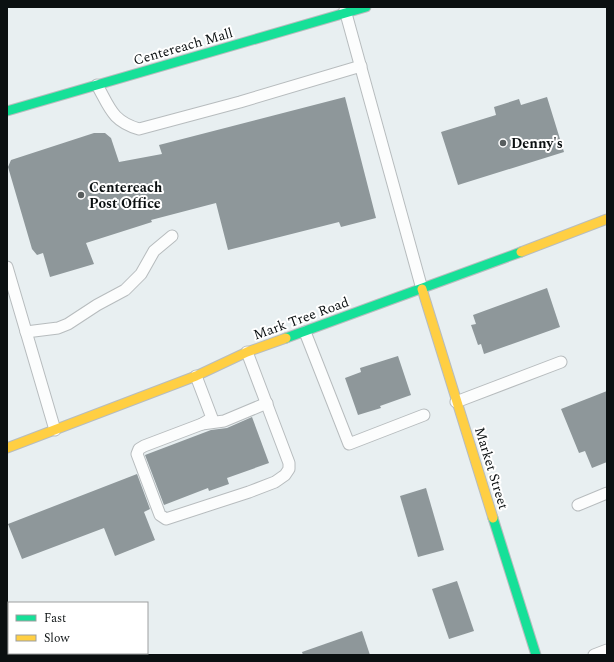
<svg xmlns="http://www.w3.org/2000/svg" width="614" height="662" viewBox="0 0 614 662" font-family="Spectral,serif">
<style>
.building{fill:#8e979a}
.lines{fill:none;stroke-linecap:round;stroke-linejoin:round}
.lane-casing{stroke:#b7bcbe;stroke-width:13}
.fast-casing{stroke:#b7bcbe;stroke-width:11}
.slow-casing{stroke:#b7bcbe;stroke-width:11}
.lane{stroke:#fcfdfd;stroke-width:11}
.fast{stroke:#16e098;stroke-width:9}
.slow{stroke:#ffcf43;stroke-width:9}
.poi-dot{fill:#585e5f;stroke:#fff;stroke-width:1.5}
.labels{text-anchor:middle;stroke-width:4;stroke-linejoin:round;paint-order:stroke}
.street-label{font-size:14px;fill:#0b1011;stroke:#fff}
.poi-label{font-size:14px;font-weight:bold;fill:#0b1011;stroke:#fff;text-anchor:start}
</style>
<rect width="100%" height="100%" fill="#e8eff1"/>
<!-- building -->
<g class="building">
<polygon points="345,97 376,218 341,227 339,222 228,250 216,203 151,220 152,222 86,243 94,264 50,277 43,253 37,255 32,249 8,167 11,160 94,133 105,133 111,138 119,162 162,154 159,145"/>
<polygon points="547,97 564,152 458,185 441,132 496,115 494,107 519,99 521,105"/>
<polygon points="547,288 560,327 484,354 481,344 478,345 471,325 476,324 473,315"/>
<polygon points="398,356 411,395 380,406 381,408 358,415 345,378 361,372 360,368"/>
<polygon points="607,391 607,462 592,468 585,451 579,453 561,409"/>
<polygon points="252,417 269,463 227,478 229,484 209,491 208,488 164,505 145,455 211,430 227,428"/>
<polygon points="137,474 150,509 144,512 155,540 115,556 104,528 22,559 8,524"/>
<polygon points="426,488 444,550 418,557 400,496"/>
<polygon points="457,581 474,631 449,639 432,589"/>
<polygon points="362,631 370,655 303,655 302,652"/>
</g>
<g class="lines">
<defs>
<g id="lane">
<polyline points="345,10 422,289"/>
<path d="M97 85C110 108 112 121 139 129L240 102 361 66"/>
<polyline points="7,267 55,430"/>
<polyline points="26,332 58,328 68,324 97,305 125,290 141,274 154,251 172,236"/>
<polyline points="305,332 349,444 424,415"/>
<polyline points="196,376 212,418 202,424 224,421 267,403"/>
<polyline points="456,402 561,362"/>
<polyline points="202,424 144,446 139,449 137,454 160,515 166,519 249,492 275,482 285,475 289,469 289,463 247,352"/>
<polyline points="578,505 607,493"/>
<polyline points="594,655 607,650"/>
</g>
<g id="fast">
<polyline points="7,111 366,7"/>
<polyline points="286,338 521,252"/>
<polyline points="493,518 536,655"/>
</g>
<g id="slow">
<polyline points="521,252 607,219"/>
<polyline points="422,289 493,518"/>
<polyline points="7,448 196,376 247,352 286,338"/>
</g>
</defs>
<!-- lane casing -->
<use href="#lane" class="lane-casing"/>
<!-- fast casing -->
<use href="#fast" class="fast-casing"/>
<!-- slow casing -->
<use href="#slow" class="slow-casing"/>
<!-- lane -->
<use href="#lane" class="lane"/>
<!-- fast -->
<use href="#fast" class="fast"/>
<!-- slow -->
<use href="#slow" class="slow"/>
</g>
<!-- markers -->
<g class="poi-dot">
<circle cx="503" cy="143" r="4"/>
<circle cx="81" cy="195" r="4"/>
</g>
<g class="labels">
<!-- street labels -->
<g class="street-label">
<text transform="translate(183 46) rotate(-16)" y="5">Centereach Mall</text>
<text transform="translate(301 318) rotate(-20)" y="5">Mark Tree Road</text>
<text transform="translate(492 468) rotate(73)" y="5">Market Street</text>
</g>
<!-- poi labels -->
<g class="poi-label">
<text x="511" y="148">Denny's</text>
<text x="89" y="192">Centereach<tspan x="89" dy="16">Post Office</tspan></text>
</g>
</g>
<!-- border -->
<rect width="614" height="662" fill="none" stroke="#0b1011" stroke-width="16"/>
<!-- legend -->
<rect x="8" y="602" width="140" height="52" fill="#ffffff" stroke="#9d9fa0"/>
<rect x="16" y="615" width="20" height="6" fill="#16e098" stroke="#9d9fa0"/>
<text x="44" y="622" font-size="12" fill="#0b1011">Fast</text>
<rect x="16" y="635" width="20" height="6" fill="#ffcf43" stroke="#9d9fa0"/>
<text x="44" y="642" font-size="12" fill="#0b1011">Slow</text>
</svg>
